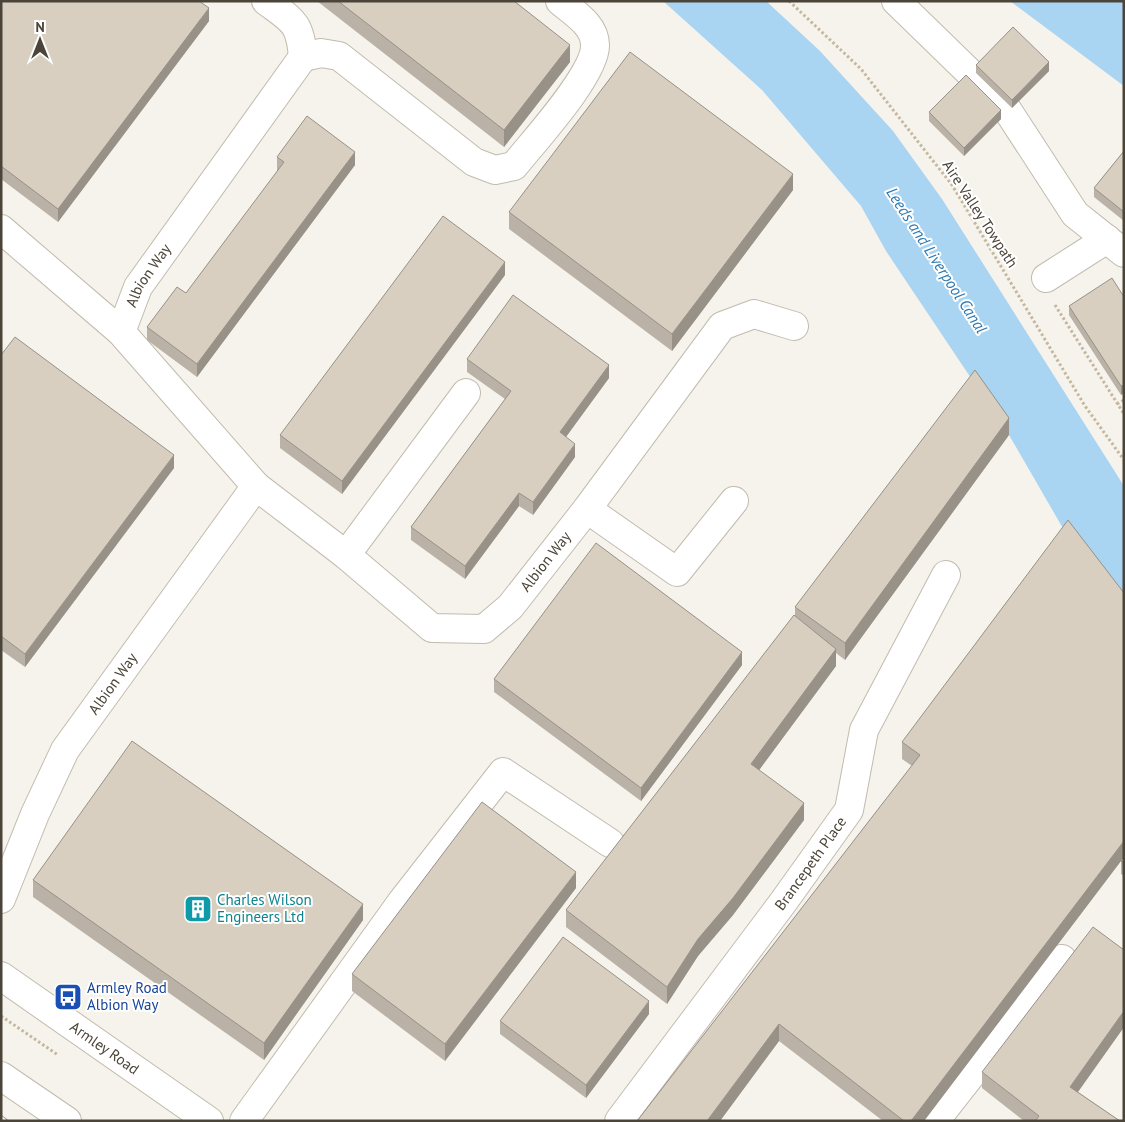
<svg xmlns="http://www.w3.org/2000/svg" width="1125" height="1122" viewBox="0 0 1125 1122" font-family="'PT Sans',sans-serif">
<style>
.water{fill:#a9d4f2}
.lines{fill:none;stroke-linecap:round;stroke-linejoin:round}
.minor-casing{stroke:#c2bbae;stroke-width:30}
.path{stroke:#c4b79f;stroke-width:3;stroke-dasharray:2.5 2.5;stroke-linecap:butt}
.minor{stroke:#fff;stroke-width:28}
.rail-casing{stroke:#9a9a9a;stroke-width:5.5}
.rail{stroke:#fff;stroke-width:4;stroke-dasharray:11;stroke-linecap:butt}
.wall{fill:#bab2a6}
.shaded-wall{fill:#979187}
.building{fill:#d8cfc1;stroke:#979187}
.labels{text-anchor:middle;stroke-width:4;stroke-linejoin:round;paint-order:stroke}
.street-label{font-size:15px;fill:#4b4439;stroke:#fff}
.culture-label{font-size:15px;fill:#0d838f;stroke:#fff;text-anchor:start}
.transit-label{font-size:15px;fill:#164399;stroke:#fff;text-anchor:start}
.water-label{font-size:16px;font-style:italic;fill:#2e7ab2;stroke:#fff}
</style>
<rect width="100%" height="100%" fill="#f6f3ec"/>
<!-- water -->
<g class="water">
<polygon points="663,1 766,1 820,51 893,131 942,199 1124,486 1124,610 1068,537 1009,435 886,251 861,206 762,90"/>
<polygon points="1010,1 1124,1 1124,86"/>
</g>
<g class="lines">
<defs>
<g id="minor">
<path d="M266 1C293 21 300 22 303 57"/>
<polyline points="896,1 1006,108 1075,214 1124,253"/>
<path d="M303 57 321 53 339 56 474 162 495 170 514 166C533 142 596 74 595 45 595 25 574 13 560 1"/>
<polyline points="1,229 121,332"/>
<polyline points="1046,278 1107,239"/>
<path id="s1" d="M256 486 346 555 432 628 484 629 510 607 587 509 722 326 754 314 794 326"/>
<polyline points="587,509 677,572 734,501"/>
<polyline points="346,555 466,393"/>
<path id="s2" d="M1 899 35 814 65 750 256 486 121 332 138 287 303 57"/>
<path id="s3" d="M1 976 209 1121"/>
<polyline points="1,1076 67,1121"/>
<polyline points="244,1121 403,900 503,772 610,843"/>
<path id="s4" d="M619 1121 784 901 849 810 864 730 946 575"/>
<polyline points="935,1121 1062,959"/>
</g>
</defs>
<!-- minor casing -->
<use href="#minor" class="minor-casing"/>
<!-- path -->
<g class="path">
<polyline points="789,1 861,69 952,185 1085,406 1124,460"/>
<polyline points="1055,305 1124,414"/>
<polyline points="1117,404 1124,400"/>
<polyline points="1,1016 58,1055"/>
</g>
<!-- minor -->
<use href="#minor" class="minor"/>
<defs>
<polyline id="rail" points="1,1118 5,1121"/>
</defs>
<!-- rail casing -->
<use href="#rail" class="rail-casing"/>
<!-- rail -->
<use href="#rail" class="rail"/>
</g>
<!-- wall -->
<g class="wall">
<polygon points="1,1 209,21 58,222 1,179"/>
<polygon points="317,1 514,1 570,62 504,147"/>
<polygon points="976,65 1049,71 1012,108 976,73"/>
<polygon points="929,112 1001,119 964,156 929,121"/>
<polygon points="1124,151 1124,221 1094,197 1094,188"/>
<polygon points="277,157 355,165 197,377 147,340 147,327 186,293 278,171 277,170"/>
<polygon points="793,190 672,351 509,229 509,212"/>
<polygon points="505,275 342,494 280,448 280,435"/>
<polygon points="1124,297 1124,393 1121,395 1069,315 1069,306"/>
<polygon points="1,355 174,468 25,667 1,650"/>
<polygon points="467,359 609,378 566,437 575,457 533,515 519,506 465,579 411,540 411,527 505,399 467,372"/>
<polygon points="1009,435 845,660 836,653 836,666 759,770 804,820 733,915 698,956 667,1004 566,927 566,910 795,616 795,607"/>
<polygon points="1124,593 1124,876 1121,874 1121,861 924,1121 883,1121 779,1041 720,1121 637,1121 912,766 902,759 902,742"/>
<polygon points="742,665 641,801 494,692 494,679"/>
<polygon points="33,880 363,920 264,1060 33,897"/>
<polygon points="576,888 445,1061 352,991 352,974"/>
<polygon points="1124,950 1124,1027 1078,1092 1120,1121 1024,1121 982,1088 982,1072"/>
<polygon points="649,1014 586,1098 500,1034 500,1021"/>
</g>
<!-- shaded-wall -->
<g class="shaded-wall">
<polygon points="209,8 209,21 58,222 58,209"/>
<polygon points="570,45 570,62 504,147 504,130"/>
<polygon points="1049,62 1049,71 1012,108 1012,100"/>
<polygon points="1001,110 1001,119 964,156 964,148"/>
<polygon points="355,152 355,165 197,377 197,364"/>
<polygon points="793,174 793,190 672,351 672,334"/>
<polygon points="505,262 505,275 342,494 342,481"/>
<polygon points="609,365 609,378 560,445 560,432"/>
<polygon points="1124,385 1124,393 1121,395 1121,386"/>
<polygon points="1009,418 1009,435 845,660 845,643"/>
<polygon points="575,444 575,457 533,515 533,502"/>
<polygon points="174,455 174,468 25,667 25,654"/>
<polygon points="519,493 519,506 465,579 465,566"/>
<polygon points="836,649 836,666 751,781 751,764"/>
<polygon points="742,652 742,665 641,801 641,788"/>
<polygon points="804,803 804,820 733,915 698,956 667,1004 667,987 698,939"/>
<polygon points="1124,841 1124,857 924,1121 911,1121"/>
<polygon points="576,872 576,888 445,1061 445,1044"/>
<polygon points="363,904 363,920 264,1060 264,1043"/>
<polygon points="649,1001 649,1014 586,1098 586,1085"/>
<polygon points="1124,1011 1124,1027 1070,1103 1070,1087"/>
<polygon points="779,1024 779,1041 720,1121 707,1121"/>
</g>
<!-- building -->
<g class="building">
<polygon points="1,1 199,1 209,8 58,209 1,166"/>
<polygon points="338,1 514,1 570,45 504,130"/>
<polygon points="1013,27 1049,62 1012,100 976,65"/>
<polygon points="630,52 793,174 672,334 509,212"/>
<polygon points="966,75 1001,110 964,148 929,112"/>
<polygon points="307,116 355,152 197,364 147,327 177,287 186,293 284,162 277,157"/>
<polygon points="1124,151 1124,212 1094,188"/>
<polygon points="443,216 505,262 342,481 280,435"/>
<polygon points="1112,278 1124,297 1124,385 1121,386 1069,306"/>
<polygon points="513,295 609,365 560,432 575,444 533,502 519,493 465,566 411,527 511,391 467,359"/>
<polygon points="15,337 174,455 25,654 1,636 1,355"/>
<polygon points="975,370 1009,418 845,643 795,607"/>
<polygon points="1068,520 1124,593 1124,841 911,1121 904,1121 779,1024 707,1121 637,1121 920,755 902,742"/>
<polygon points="596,543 742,652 641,788 494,679"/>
<polygon points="794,615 836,649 751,764 804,803 733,898 698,939 667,987 566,910"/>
<polygon points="132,741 363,904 264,1043 33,880"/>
<polygon points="482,802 576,872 445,1044 352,974"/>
<polygon points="1124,856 1124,863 1121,861"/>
<polygon points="1093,927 1124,950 1124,1011 1070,1087 1120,1121 1035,1121 1039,1116 982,1072"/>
<polygon points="563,937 649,1001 586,1085 500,1021"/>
</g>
<!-- icons -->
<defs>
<symbol id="building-square" viewBox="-11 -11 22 22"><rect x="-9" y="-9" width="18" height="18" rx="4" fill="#0f9aa8" stroke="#fff"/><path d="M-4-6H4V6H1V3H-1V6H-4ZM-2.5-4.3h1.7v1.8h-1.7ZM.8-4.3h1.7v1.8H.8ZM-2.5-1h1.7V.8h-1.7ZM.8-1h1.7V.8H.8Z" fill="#fff"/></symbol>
<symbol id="bus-square" viewBox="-11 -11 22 22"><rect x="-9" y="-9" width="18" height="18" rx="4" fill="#1a4fb4" stroke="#fff"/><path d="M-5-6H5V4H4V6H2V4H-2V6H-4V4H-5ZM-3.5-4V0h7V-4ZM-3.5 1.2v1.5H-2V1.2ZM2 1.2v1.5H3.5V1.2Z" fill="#fff"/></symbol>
</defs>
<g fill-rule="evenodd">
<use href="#building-square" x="182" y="893" width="32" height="32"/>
<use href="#bus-square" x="52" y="981" width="32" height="32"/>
</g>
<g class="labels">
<!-- street labels -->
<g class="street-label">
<text transform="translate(980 214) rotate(57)" y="5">Aire Valley Towpath</text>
<text dy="5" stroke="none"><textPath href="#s2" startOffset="756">Albion Way</textPath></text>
<text dy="5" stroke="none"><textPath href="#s1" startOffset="370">Albion Way</textPath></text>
<text dy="5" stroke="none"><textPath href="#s2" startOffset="244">Albion Way</textPath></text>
<text dy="5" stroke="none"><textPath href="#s4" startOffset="321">Brancepeth Place</textPath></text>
<text dy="5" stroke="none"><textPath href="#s3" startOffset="126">Armley Road</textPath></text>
</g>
<!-- culture labels -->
<g class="culture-label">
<text x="217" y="905">Charles Wilson<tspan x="217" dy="17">Engineers Ltd</tspan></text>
</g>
<!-- transit labels -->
<g class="transit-label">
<text x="87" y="993">Armley Road<tspan x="87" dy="17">Albion Way</tspan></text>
</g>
<!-- water labels -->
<g class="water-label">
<text transform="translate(937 260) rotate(57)" y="6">Leeds and Liverpool Canal</text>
</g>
</g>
<!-- border -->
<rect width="1125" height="1122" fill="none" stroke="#4b4439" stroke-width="5"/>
<!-- north arrow -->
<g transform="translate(40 40)" stroke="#ffffff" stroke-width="4" paint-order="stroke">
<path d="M0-4L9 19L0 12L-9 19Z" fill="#4b4439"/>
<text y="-8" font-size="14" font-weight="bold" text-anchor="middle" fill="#4b4439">N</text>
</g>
</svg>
